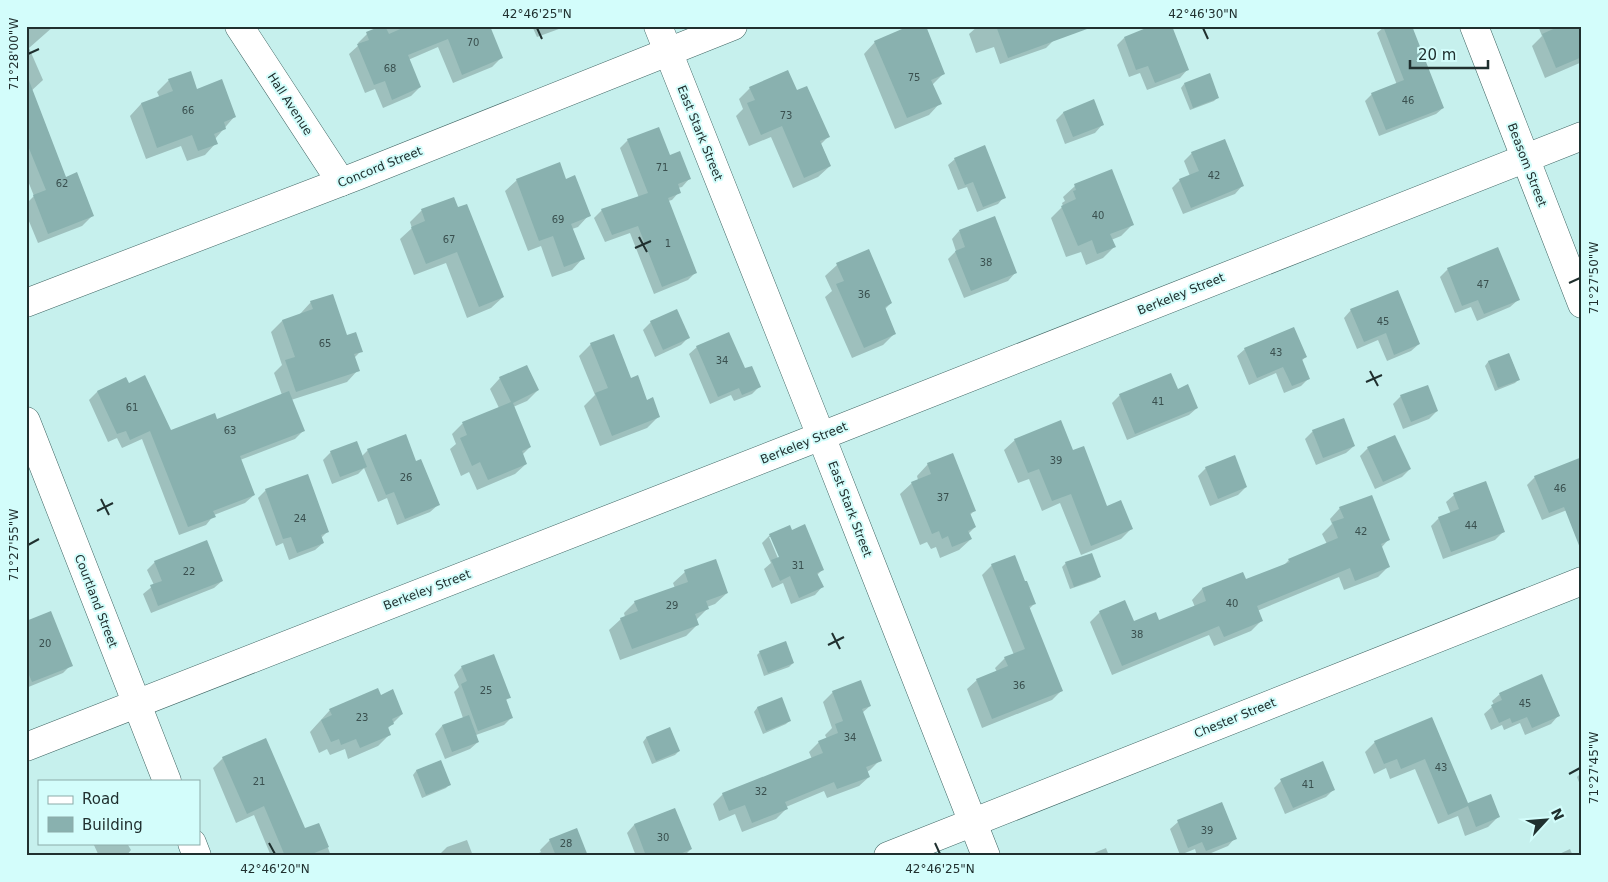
<svg xmlns="http://www.w3.org/2000/svg" width="1608" height="882" viewBox="0 0 1608 882" font-family="'DejaVu Sans',sans-serif">
<style>
.shadow{fill:#0003;fill-rule:evenodd}
.building{fill:#89b1af}
.lines{fill:none;stroke-linecap:round;stroke-linejoin:round}
.minor-casing{stroke:#3f6563;stroke-width:29}
.major-casing{stroke:#3f6563;stroke-width:29}
.minor{stroke:#fff;stroke-width:28}
.major{stroke:#fff;stroke-width:28}
.ticks{fill:none;stroke:#20302f;stroke-width:2}
.labels{text-anchor:middle;stroke-width:4;stroke-linejoin:round;paint-order:stroke}
.number-label{font-size:10px;fill:#3a504f}
.street-label{font-size:12px;fill:#20302f;stroke:#d3fdfb}
.neatline{fill:none;stroke:#20302f;stroke-width:2}
.ticks-label{font-size:12px;text-anchor:middle;fill:#20302f}
</style>
<rect width="100%" height="100%" fill="#c6f0ed"/>
<!-- shadow -->
<g class="shadow">
<polygon points="26,26 54,26 29,48 43,80 30,92 65,179 93,215 82,226 38,243 26,214 26,204 34,196 26,176"/>
<polygon points="378,26 492,26 490,29 501,58 492,67 453,83 438,47 408,60 420,87 411,96 383,108 375,89 365,93 349,54 359,45 358,43 367,34 379,29"/>
<polygon points="532,26 567,26 537,37"/>
<polygon points="978,26 1049,26 1054,40 1046,48 1000,64 994,47 976,53 969,34"/>
<polygon points="1538,26 1582,26 1582,62 1545,78 1532,46 1542,36"/>
<polygon points="1384,27 1443,108 1436,114 1379,136 1365,101 1372,94 1397,85 1377,33"/>
<polygon points="1124,38 1187,70 1180,78 1147,90 1140,73 1129,77 1117,45"/>
<polygon points="875,42 944,73 932,85 940,103 929,115 895,129 864,54"/>
<polygon points="169,80 196,90 234,117 215,139 216,143 205,155 187,161 181,146 146,159 130,116 141,104 160,98 157,92"/>
<polygon points="1184,84 1218,97 1214,101 1190,110 1181,88"/>
<polygon points="750,88 797,92 828,137 821,144 830,166 818,177 793,188 771,137 749,146 736,116 743,109 739,99"/>
<polygon points="1093,101 1102,125 1095,133 1065,144 1056,120 1063,113"/>
<polygon points="628,140 669,156 689,179 682,187 678,188 679,192 672,200 668,201 696,272 688,280 654,294 630,233 605,242 594,218 602,210 639,198 620,148"/>
<polygon points="1192,153 1242,186 1235,194 1183,214 1172,188 1180,180 1190,176 1184,161"/>
<polygon points="955,159 1004,197 998,204 977,212 967,187 958,190 948,165"/>
<polygon points="517,180 565,181 589,215 578,227 572,229 583,258 572,270 552,277 541,246 528,251 505,191"/>
<polygon points="1075,186 1133,224 1121,236 1111,240 1114,247 1103,258 1086,265 1081,252 1066,257 1051,218 1063,206 1062,203 1065,201 1063,197"/>
<polygon points="453,198 503,297 491,308 467,318 446,263 414,275 400,239 412,228 410,222 421,211"/>
<polygon points="959,231 1015,273 1008,281 964,298 948,259 956,251 952,239"/>
<polygon points="837,265 891,303 884,310 895,333 883,345 852,358 825,297 832,291 825,276"/>
<polygon points="1448,269 1518,300 1510,307 1477,321 1471,307 1455,313 1440,277"/>
<polygon points="311,302 361,351 354,358 358,370 347,382 291,400 303,431 295,439 240,460 254,495 245,503 214,515 206,525 179,535 142,439 122,448 117,438 108,442 89,400 97,392 128,384 170,431 216,421 282,395 274,373 282,365 271,332 282,321 300,315 300,314"/>
<polygon points="1351,310 1419,344 1411,351 1387,361 1378,340 1357,349 1344,318"/>
<polygon points="651,322 688,338 681,345 655,357 643,330"/>
<polygon points="591,344 630,380 659,416 647,428 600,446 584,406 595,395 579,356"/>
<polygon points="697,347 760,386 752,394 734,401 731,395 710,404 689,354"/>
<polygon points="1245,349 1306,357 1301,361 1308,379 1301,386 1284,393 1276,373 1249,385 1237,356"/>
<polygon points="1509,354 1519,379 1515,383 1495,391 1485,366 1488,362"/>
<polygon points="500,378 538,390 527,401 513,407 530,447 522,455 526,464 515,474 477,490 469,472 461,476 450,449 456,444 452,434 462,424 499,408 490,389"/>
<polygon points="1177,390 1197,408 1189,415 1127,440 1112,403 1120,395"/>
<polygon points="1401,396 1437,411 1429,419 1403,429 1393,404"/>
<polygon points="1313,431 1354,446 1346,453 1316,465 1305,439"/>
<polygon points="1015,440 1072,452 1107,507 1131,529 1121,539 1081,555 1060,503 1042,511 1029,479 1018,483 1004,450"/>
<polygon points="1368,448 1410,469 1402,477 1375,489 1360,456"/>
<polygon points="368,450 416,463 438,505 430,512 397,525 387,498 378,502 364,468 358,474 332,484 323,460 331,452 362,456"/>
<polygon points="928,464 974,511 970,515 975,527 968,534 971,539 959,550 940,558 936,547 931,549 927,542 920,545 900,494 912,483 918,480 917,476"/>
<polygon points="1206,468 1246,487 1238,495 1210,506 1198,476"/>
<polygon points="1535,477 1582,504 1542,520 1527,485"/>
<polygon points="266,490 327,532 321,538 323,543 315,550 289,560 283,543 276,546 258,498"/>
<polygon points="1454,495 1503,532 1495,540 1443,559 1431,526 1439,518 1451,514 1446,502"/>
<polygon points="1340,508 1388,540 1381,548 1388,567 1378,577 1344,590 1339,577 1257,611 1261,621 1251,631 1214,646 1209,635 1112,675 1090,622 1100,612 1133,623 1159,621 1195,607 1192,600 1202,589 1243,573 1245,581 1283,566 1289,560 1327,544 1322,534 1332,524 1330,519"/>
<path d="M770 535 823 569 817 575 822 587 815 595 791 604 783 583 772 588 764 569 771 563 762 543ZM769 537H772L783 562 780 563Z"/>
<polygon points="155,562 222,581 214,588 151,613 143,594 154,585 147,570"/>
<polygon points="1066,563 1099,577 1096,580 1070,589 1062,567"/>
<polygon points="992,565 1035,603 1029,609 1061,691 1052,700 982,728 967,689 977,680 997,672 995,668 1005,658 1014,655 982,575"/>
<polygon points="685,572 727,593 715,604 707,607 708,608 696,620 698,624 686,636 620,660 609,630 621,619 625,617 624,613 635,602 675,588 673,583"/>
<polygon points="26,623 71,665 63,673 26,688"/>
<polygon points="760,652 793,663 789,667 764,676 757,655"/>
<polygon points="462,667 510,697 505,701 512,717 504,725 476,735 478,742 470,749 445,759 435,734 442,726 463,718 454,692 459,687 454,675"/>
<polygon points="833,692 870,706 862,713 880,760 870,770 867,772 869,777 859,786 827,798 824,791 786,807 786,809 776,819 742,832 735,814 719,821 713,804 723,794 812,759 809,752 819,742 827,739 825,735 832,728 823,702"/>
<polygon points="1500,694 1558,716 1551,724 1525,735 1520,723 1504,730 1502,725 1491,730 1484,714 1494,705 1492,701"/>
<polygon points="781,699 789,721 786,724 763,734 754,712 757,708"/>
<polygon points="330,710 402,714 387,729 390,734 378,746 348,759 345,749 330,755 327,749 319,753 310,732"/>
<polygon points="1432,719 1467,805 1498,817 1488,827 1465,836 1458,816 1438,824 1415,769 1390,779 1386,768 1374,774 1365,752 1375,742"/>
<polygon points="669,729 679,751 675,755 652,764 643,742 646,738"/>
<polygon points="223,758 304,830 319,824 331,856 271,856 254,815 236,823 213,768"/>
<polygon points="440,761 450,784 446,788 422,798 413,775 416,771"/>
<polygon points="1582,772 1582,790 1577,777"/>
<polygon points="1281,781 1334,789 1326,797 1285,814 1274,788"/>
<polygon points="1221,803 1235,838 1228,846 1204,856 1197,856 1195,849 1180,855 1170,829 1178,822"/>
<polygon points="674,809 691,849 684,856 636,856 627,833 634,825"/>
<polygon points="467,840 473,856 438,856 447,847"/>
<polygon points="550,840 586,856 532,856 541,852 540,850"/>
<polygon points="93,843 133,843 128,845 131,850 126,856 99,856"/>
<polygon points="1106,848 1109,856 1087,856"/>
<polygon points="1570,849 1573,856 1555,856"/>
</g>
<!-- building -->
<g class="building">
<polygon points="381,26 385,26 389,34 407,26 490,26 503,58 462,75 448,39 408,55 421,87 392,100 385,81 374,85 357,44 369,40 366,32"/>
<polygon points="909,26 926,26 945,74 931,80 942,104 907,118 874,41"/>
<polygon points="996,26 1087,26 1087,29 1008,58"/>
<polygon points="1151,26 1172,26 1189,70 1155,83 1148,66 1136,70 1124,37"/>
<polygon points="1383,26 1412,26 1444,108 1386,130 1371,93 1404,80"/>
<polygon points="1560,26 1582,26 1582,57 1556,68 1542,34"/>
<polygon points="788,70 797,90 807,86 830,137 820,141 831,166 804,178 782,126 761,135 747,103 755,100 749,87"/>
<polygon points="191,71 197,89 222,79 236,117 224,122 226,129 214,134 218,144 198,151 192,135 157,148 141,103 173,91 168,79"/>
<polygon points="1210,73 1219,98 1193,108 1184,83"/>
<polygon points="28,78 66,177 77,172 94,216 48,234 33,195 46,190 26,141 26,79"/>
<polygon points="1094,99 1104,125 1073,137 1063,112"/>
<polygon points="659,127 670,155 680,151 691,179 678,184 681,193 668,198 697,273 662,287 638,226 612,235 601,209 648,193 627,139"/>
<polygon points="1225,139 1244,186 1191,208 1179,179 1199,171 1191,152"/>
<polygon points="985,145 1006,198 983,207 973,182 965,185 954,158"/>
<polygon points="560,162 566,179 575,175 591,216 571,224 585,259 564,267 553,236 539,241 516,179"/>
<polygon points="1112,169 1134,225 1110,234 1116,247 1097,254 1092,240 1078,246 1061,206 1076,199 1073,191 1076,190 1074,184"/>
<polygon points="454,197 458,207 467,204 504,297 479,307 457,252 426,264 411,227 425,221 421,209"/>
<polygon points="995,216 1017,273 971,291 955,251 965,247 959,230"/>
<polygon points="1498,247 1520,300 1484,314 1478,300 1462,306 1447,268"/>
<polygon points="869,249 892,303 885,307 896,334 864,348 836,284 844,281 836,263"/>
<polygon points="1398,290 1420,344 1394,355 1386,333 1364,342 1350,309"/>
<polygon points="333,294 347,335 356,332 363,352 354,354 360,371 296,392 285,360 295,357 282,320 313,309 310,301"/>
<polygon points="677,309 690,338 663,350 650,321"/>
<polygon points="1294,327 1307,357 1302,359 1310,379 1292,386 1283,367 1257,378 1244,348"/>
<polygon points="729,332 745,368 752,366 761,387 742,395 739,388 718,397 696,346"/>
<polygon points="614,334 631,378 638,375 647,400 653,397 660,417 612,436 595,393 608,388 590,343"/>
<polygon points="1509,353 1520,380 1498,388 1488,361"/>
<polygon points="527,365 539,390 513,403 531,447 522,451 527,464 488,480 480,462 472,466 460,438 467,435 462,422 511,402 499,377"/>
<polygon points="1171,373 1178,389 1188,384 1198,408 1135,434 1119,394"/>
<polygon points="145,375 171,430 215,413 217,419 289,391 305,431 240,456 255,495 213,511 216,517 188,527 150,431 130,440 126,431 117,434 97,391 126,377 129,383"/>
<polygon points="1428,385 1438,411 1411,422 1400,395"/>
<polygon points="1344,418 1355,446 1323,458 1312,430"/>
<polygon points="1061,420 1073,450 1084,446 1107,506 1121,500 1133,529 1091,546 1071,494 1052,501 1039,469 1028,473 1014,439"/>
<polygon points="406,434 416,461 421,459 440,505 405,519 394,492 386,495 367,449"/>
<polygon points="1395,435 1411,469 1383,482 1367,447"/>
<polygon points="357,441 367,467 340,477 330,451"/>
<polygon points="953,453 976,511 970,513 976,527 968,531 972,539 952,547 948,536 942,539 939,531 932,534 911,482 931,474 927,463"/>
<polygon points="1235,455 1247,487 1218,499 1205,467"/>
<polygon points="1582,457 1582,548 1580,548 1564,507 1549,513 1534,476"/>
<polygon points="308,474 329,532 321,535 324,543 297,553 291,537 283,539 265,489"/>
<polygon points="1486,481 1505,532 1451,552 1438,517 1459,509 1453,493"/>
<polygon points="1372,495 1390,540 1381,544 1390,567 1355,581 1350,568 1257,606 1263,621 1224,637 1219,626 1122,666 1099,611 1125,600 1134,621 1156,612 1159,620 1206,601 1202,588 1243,572 1246,579 1290,562 1288,559 1338,538 1332,522 1344,518 1339,507"/>
<polygon points="805,524 824,570 817,573 824,587 799,598 790,576 780,581 771,560 779,557 769,534 790,525 792,530"/>
<polygon points="207,540 223,581 158,606 150,585 162,581 154,561"/>
<polygon points="1092,553 1101,577 1074,587 1065,562"/>
<polygon points="1015,555 1025,581 1027,581 1036,604 1029,606 1063,691 992,719 976,679 1008,666 1004,657 1025,649 991,564"/>
<polygon points="716,559 728,593 706,601 709,609 695,614 699,625 632,649 620,618 638,611 634,601 688,582 684,570"/>
<polygon points="51,611 73,666 32,682 26,668 26,621"/>
<polygon points="786,641 794,663 768,673 759,651"/>
<polygon points="494,654 511,698 506,699 513,718 478,731 461,684 467,681 461,666"/>
<polygon points="1542,674 1560,716 1532,728 1527,717 1512,723 1510,718 1499,723 1491,705 1502,700 1499,693"/>
<polygon points="861,680 871,706 862,709 882,761 866,767 870,777 837,789 834,782 785,802 788,809 752,823 745,805 729,811 722,793 823,753 818,741 838,733 835,724 843,721 832,691"/>
<polygon points="378,688 381,695 393,689 403,714 392,719 394,724 388,727 391,735 360,748 356,739 341,745 339,739 331,742 321,720 332,715 329,709"/>
<polygon points="782,697 791,721 766,731 757,707"/>
<polygon points="469,715 479,742 452,752 442,725"/>
<polygon points="1432,717 1468,803 1491,794 1500,817 1476,827 1468,806 1448,815 1425,759 1401,769 1397,759 1384,764 1374,741"/>
<polygon points="670,727 680,751 656,761 646,737"/>
<polygon points="266,738 305,828 319,823 329,847 307,856 285,856 264,806 247,814 222,757"/>
<polygon points="441,760 451,785 426,795 416,770"/>
<polygon points="1323,761 1335,790 1293,808 1280,779"/>
<polygon points="1222,802 1237,839 1206,851 1202,842 1188,848 1177,820"/>
<polygon points="675,808 692,849 675,856 646,856 634,824"/>
<polygon points="577,828 588,856 556,856 549,839"/>
</g>
<g class="lines">
<defs>
<g id="minor">
<polyline points="239,26 341,182"/>
<polyline points="658,26 821,436 986,856"/>
<polyline points="1474,26 1582,304"/>
<polyline points="26,421 167,781"/>
<polyline points="26,747 801,444 1582,136"/>
<polyline points="192,843 197,856"/>
<polyline points="888,856 1582,581"/>
</g>
<polyline id="major" points="26,303 357,176 733,26"/>
</defs>
<!-- minor casing -->
<use href="#minor" class="minor-casing"/>
<!-- major casing -->
<use href="#major" class="major-casing"/>
<!-- minor -->
<use href="#minor" class="minor"/>
<!-- major -->
<use href="#major" class="major"/>
</g>
<!-- ticks -->
<path class="ticks" d="M537 28 542 39M1203 28 1208 39M28 54 39 49M639 237 647 252M635 248 651 241M1569 283 1580 278M1370 371 1378 386M1366 382 1382 375M101 499 109 515M97 511 113 503M28 545 39 539M832 633 840 649M828 645 844 637M1569 774 1580 768M269 843 275 854M935 843 940 854"/>
<g class="labels">
<!-- number labels -->
<g class="number-label">
<text x="473" y="46">70</text>
<text x="390" y="72">68</text>
<text x="914" y="81">75</text>
<text x="1408" y="104">46</text>
<text x="188" y="114">66</text>
<text x="786" y="119">73</text>
<text x="662" y="171">71</text>
<text x="1214" y="179">42</text>
<text x="62" y="187">62</text>
<text x="1098" y="219">40</text>
<text x="558" y="223">69</text>
<text x="449" y="243">67</text>
<text x="668" y="247">1</text>
<text x="986" y="266">38</text>
<text x="1483" y="288">47</text>
<text x="864" y="298">36</text>
<text x="1383" y="325">45</text>
<text x="325" y="347">65</text>
<text x="1276" y="356">43</text>
<text x="722" y="364">34</text>
<text x="1158" y="405">41</text>
<text x="132" y="411">61</text>
<text x="230" y="434">63</text>
<text x="1056" y="464">39</text>
<text x="406" y="481">26</text>
<text x="1560" y="492">46</text>
<text x="943" y="501">37</text>
<text x="300" y="522">24</text>
<text x="1471" y="529">44</text>
<text x="1361" y="535">42</text>
<text x="798" y="569">31</text>
<text x="189" y="575">22</text>
<text x="1232" y="607">40</text>
<text x="672" y="609">29</text>
<text x="1137" y="638">38</text>
<text x="45" y="647">20</text>
<text x="1019" y="689">36</text>
<text x="486" y="694">25</text>
<text x="1525" y="707">45</text>
<text x="362" y="721">23</text>
<text x="850" y="741">34</text>
<text x="1441" y="771">43</text>
<text x="259" y="785">21</text>
<text x="1308" y="788">41</text>
<text x="761" y="795">32</text>
<text x="1207" y="834">39</text>
<text x="663" y="841">30</text>
<text x="566" y="847">28</text>
</g>
<!-- street labels -->
<g class="street-label">
<text transform="translate(290 104) rotate(57)" y="4">Hall Avenue</text>
<text transform="translate(700 133) rotate(68)" y="4">East Stark Street</text>
<text transform="translate(1527 165) rotate(69)" y="4">Beasom Street</text>
<text transform="translate(380 167) rotate(-22)" y="4">Concord Street</text>
<text transform="translate(1181 294) rotate(-22)" y="4">Berkeley Street</text>
<text transform="translate(804 443) rotate(-22)" y="4">Berkeley Street</text>
<text transform="translate(850 509) rotate(69)" y="4">East Stark Street</text>
<text transform="translate(427 590) rotate(-21)" y="4">Berkeley Street</text>
<text transform="translate(96 601) rotate(69)" y="4">Courtland Street</text>
<text transform="translate(1235 718) rotate(-22)" y="4">Chester Street</text>
</g>
</g>
<!-- border -->
<rect width="1608" height="882" fill="none" stroke="#d3fdfb" stroke-width="55"/>
<!-- legend -->
<rect x="38" y="780" width="162" height="65" fill="#d3fdfb" stroke="#8baba9"/>
<rect x="48" y="796" width="25" height="8" fill="#ffffff" stroke="#8baba9"/>
<text x="82" y="804" font-size="15" fill="#20302f">Road</text>
<rect x="48" y="817" width="25" height="15" fill="#89b1af" stroke="#8baba9"/>
<text x="82" y="830" font-size="15" fill="#20302f">Building</text>
<!-- north arrow -->
<g transform="translate(1546 820) rotate(64)" stroke="#d3fdfb" stroke-width="4" paint-order="stroke">
<path d="M0-4L9 19L0 12L-9 19Z" fill="#20302f"/>
<text y="-8" font-size="14" font-weight="bold" text-anchor="middle" fill="#20302f">N</text>
</g>
<!-- scale -->
<path d="M1410 60v8h78v-8" fill="none" stroke="#20302f" stroke-width="2.5"/>
<text x="1418" y="60" font-size="15" fill="#20302f" stroke="#d3fdfb" stroke-width="4" paint-order="stroke">20 m</text>
<rect x="28" y="28" width="1552" height="826" class="neatline"/>
<g class="ticks-label">
<text x="537" y="18">42°46'25"N</text>
<text x="1203" y="18">42°46'30"N</text>
<text transform="translate(14 54) rotate(-90)" y="4">71°28'00"W</text>
<text transform="translate(1594 278) rotate(-90)" y="4">71°27'50"W</text>
<text transform="translate(14 545) rotate(-90)" y="4">71°27'55"W</text>
<text transform="translate(1594 768) rotate(-90)" y="4">71°27'45"W</text>
<text x="275" y="873">42°46'20"N</text>
<text x="940" y="873">42°46'25"N</text>
</g>
</svg>
